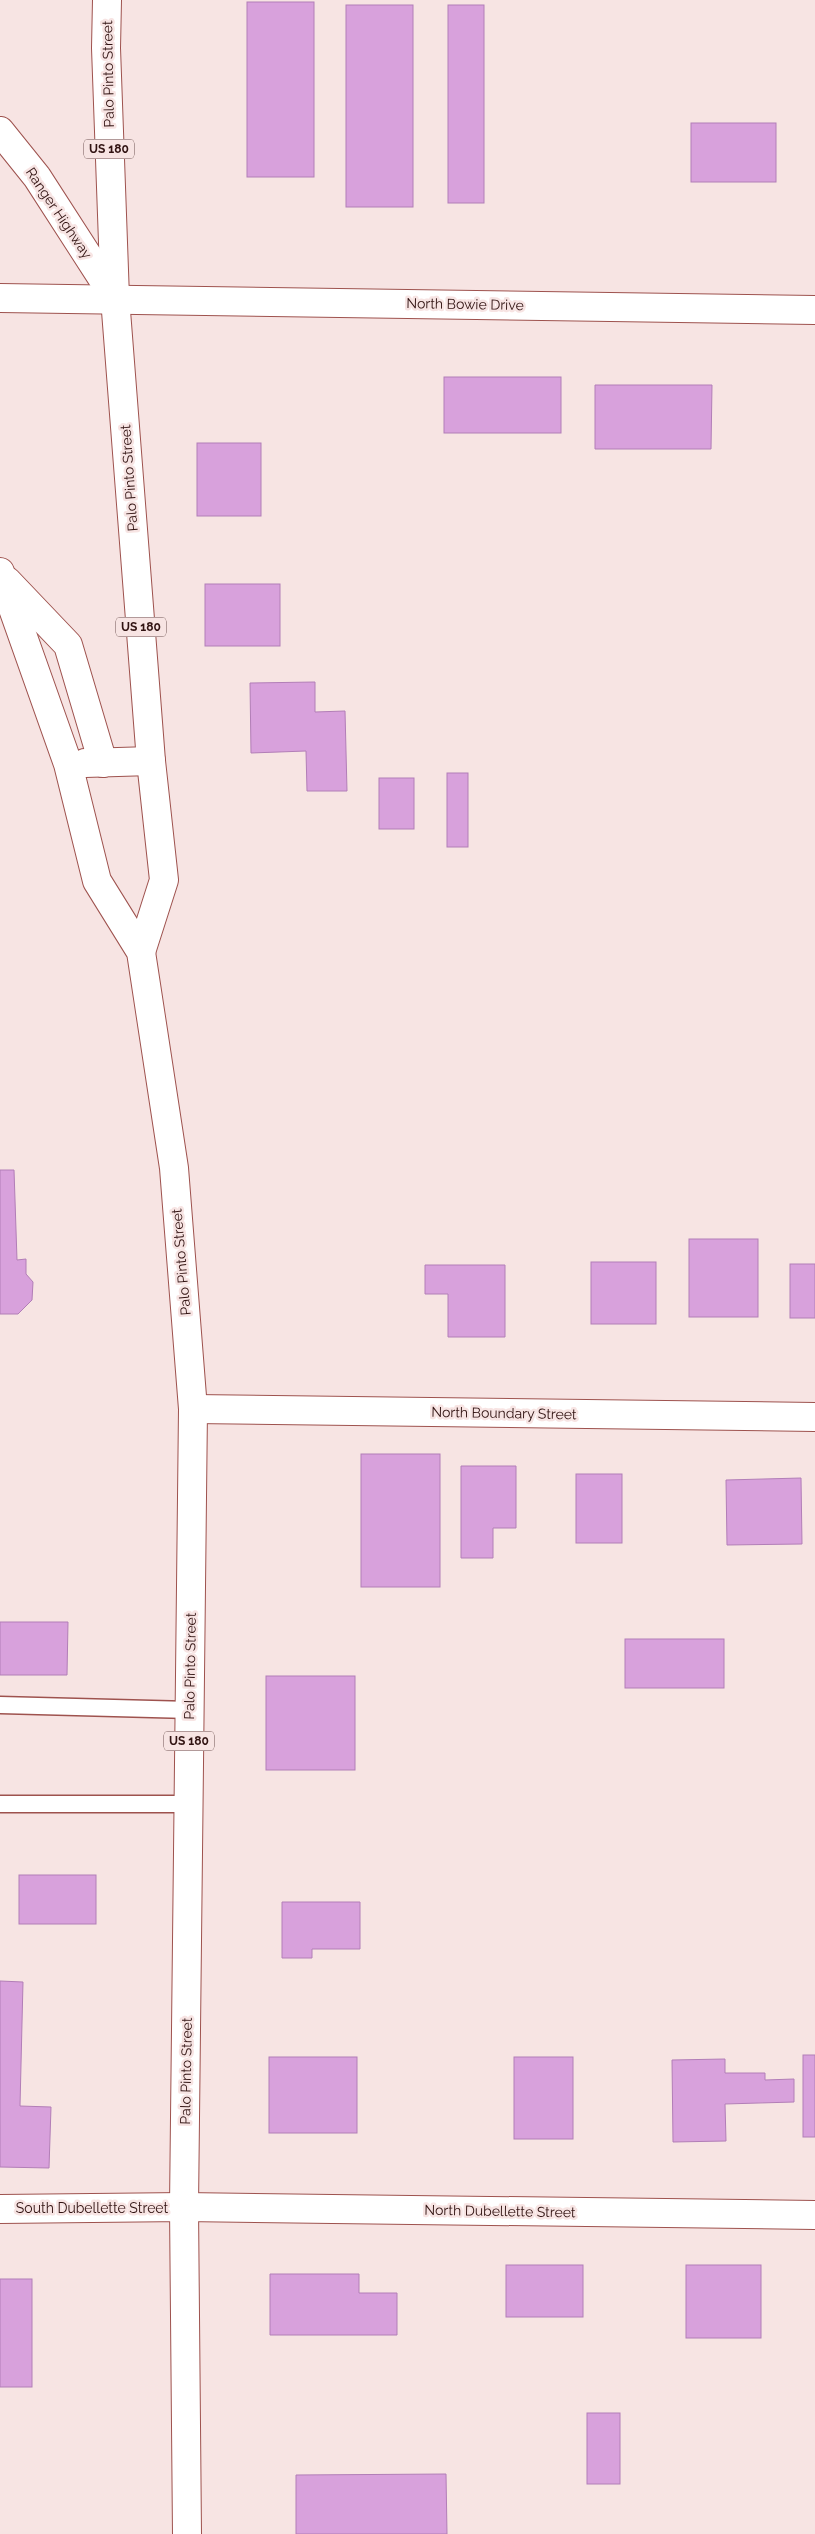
<svg xmlns="http://www.w3.org/2000/svg" width="815" height="2534" viewBox="0 0 815 2534" font-family="Raleway,sans-serif">
<style>
.building{fill:#d8a1dc;stroke:#b27eb7}
.lines{fill:none;stroke-linecap:round;stroke-linejoin:round}
.lane-casing{stroke:#9e524e;stroke-width:19}
.street-casing{stroke:#9e524e;stroke-width:30}
.secondary-casing{stroke:#9e524e;stroke-width:30}
.primary-casing{stroke:#9e524e;stroke-width:30}
.lane{stroke:#fff;stroke-width:16}
.street{stroke:#fff;stroke-width:28}
.secondary{stroke:#fff;stroke-width:28}
.primary{stroke:#fff;stroke-width:28}
.labels{text-anchor:middle;stroke-width:5;stroke-linejoin:round;paint-order:stroke}
.shield{fill:#f7e4e3;stroke:#6c5150;stroke-width:1}
.shield-label{font-size:12px;font-weight:bold;fill:#301211}
.street-label{font-size:14px;fill:#301211;stroke:#f7e4e3}
</style>
<rect width="100%" height="100%" fill="#f7e4e3"/>
<!-- building -->
<g class="building">
<rect x="247" y="2" width="67" height="175"/>
<rect x="346" y="5" width="67" height="202"/>
<rect x="448" y="5" width="36" height="198"/>
<rect x="691" y="123" width="85" height="59"/>
<rect x="444" y="377" width="117" height="56"/>
<polygon points="595,385 712,385 711,449 595,449"/>
<rect x="197" y="443" width="64" height="73"/>
<rect x="205" y="584" width="75" height="62"/>
<polygon points="315,682 315,712 345,711 347,791 307,791 306,751 251,753 250,683"/>
<rect x="447" y="773" width="21" height="74"/>
<rect x="379" y="778" width="35" height="51"/>
<polygon points="0,1170 14,1170 17,1260 26,1259 26,1274 33,1282 32,1300 18,1314 0,1314"/>
<rect x="689" y="1239" width="69" height="78"/>
<rect x="591" y="1262" width="65" height="62"/>
<rect x="790" y="1264" width="25" height="54"/>
<polygon points="425,1265 505,1265 505,1337 448,1337 448,1294 425,1294"/>
<rect x="361" y="1454" width="79" height="133"/>
<polygon points="461,1466 516,1466 516,1528 493,1528 493,1558 461,1558"/>
<rect x="576" y="1474" width="46" height="69"/>
<polygon points="801,1478 802,1544 727,1545 726,1480"/>
<polygon points="0,1622 68,1622 67,1675 0,1675"/>
<rect x="625" y="1639" width="99" height="49"/>
<rect x="266" y="1676" width="89" height="94"/>
<rect x="19" y="1875" width="77" height="49"/>
<polygon points="282,1902 360,1902 360,1949 312,1949 312,1958 282,1958"/>
<polygon points="0,1981 23,1982 20,2106 51,2107 49,2168 0,2167"/>
<rect x="803" y="2055" width="12" height="82"/>
<rect x="269" y="2057" width="88" height="76"/>
<rect x="514" y="2057" width="59" height="82"/>
<polygon points="725,2059 725,2073 765,2073 765,2080 794,2079 794,2102 725,2104 726,2141 673,2142 672,2060"/>
<rect x="506" y="2265" width="77" height="52"/>
<rect x="686" y="2265" width="75" height="73"/>
<polygon points="270,2274 359,2274 359,2293 397,2293 397,2335 270,2335"/>
<rect x="0" y="2279" width="32" height="108"/>
<rect x="587" y="2413" width="33" height="71"/>
<polygon points="446,2474 447,2534 296,2534 296,2475"/>
</g>
<g class="lines">
<defs>
<g id="lane">
<polyline points="0,1705 190,1710"/>
<polyline points="0,1804 188,1804"/>
</g>
<g id="street">
<polyline points="193,1409 815,1417"/>
<polyline points="0,2209 184,2207 815,2215"/>
</g>
<g id="secondary">
<polyline points="0,131 37,177 115,298"/>
<polyline points="0,298 815,310"/>
</g>
<g id="primary">
<polyline points="107,0 106,48 115,298 151,761 164,880 141,952"/>
<polyline points="0,572 68,764 97,881 141,952 174,1168 193,1409 184,2207 187,2534"/>
<polyline points="7,581 68,645 103,763"/>
<polyline points="85,763 151,761"/>
</g>
</defs>
<!-- lane casing -->
<use href="#lane" class="lane-casing"/>
<!-- street casing -->
<use href="#street" class="street-casing"/>
<!-- secondary casing -->
<use href="#secondary" class="secondary-casing"/>
<!-- primary casing -->
<use href="#primary" class="primary-casing"/>
<!-- lane -->
<use href="#lane" class="lane"/>
<!-- street -->
<use href="#street" class="street"/>
<!-- secondary -->
<use href="#secondary" class="secondary"/>
<!-- primary -->
<use href="#primary" class="primary"/>
</g>
<g class="labels">
<!-- shield labels -->
<g class="shield">
<rect x="84" y="139.5" width="50" height="19" rx="4"/>
<rect x="116" y="617.5" width="50" height="19" rx="4"/>
<rect x="164" y="1731.5" width="50" height="19" rx="4"/>
</g>
<g class="shield-label">
<text x="109" y="153">US 180</text>
<text x="141" y="631">US 180</text>
<text x="189" y="1745">US 180</text>
</g>
<!-- street labels -->
<g class="street-label">
<text transform="translate(108 74) rotate(-91)" y="5">Palo Pinto Street</text>
<text transform="translate(59 213) rotate(56)" y="5">Ranger Highway</text>
<text transform="translate(465 304) rotate(1)" y="5">North Bowie Drive</text>
<text transform="translate(129 478) rotate(-94)" y="5">Palo Pinto Street</text>
<text transform="translate(181 1262) rotate(-95)" y="5">Palo Pinto Street</text>
<text transform="translate(504 1413) rotate(1)" y="5">North Boundary Street</text>
<text transform="translate(190 1666) rotate(-89)" y="5">Palo Pinto Street</text>
<text transform="translate(186 2071) rotate(-89)" y="5">Palo Pinto Street</text>
<text x="92" y="2213">South Dubellette Street</text>
<text transform="translate(500 2211) rotate(1)" y="5">North Dubellette Street</text>
</g>
</g>
</svg>
